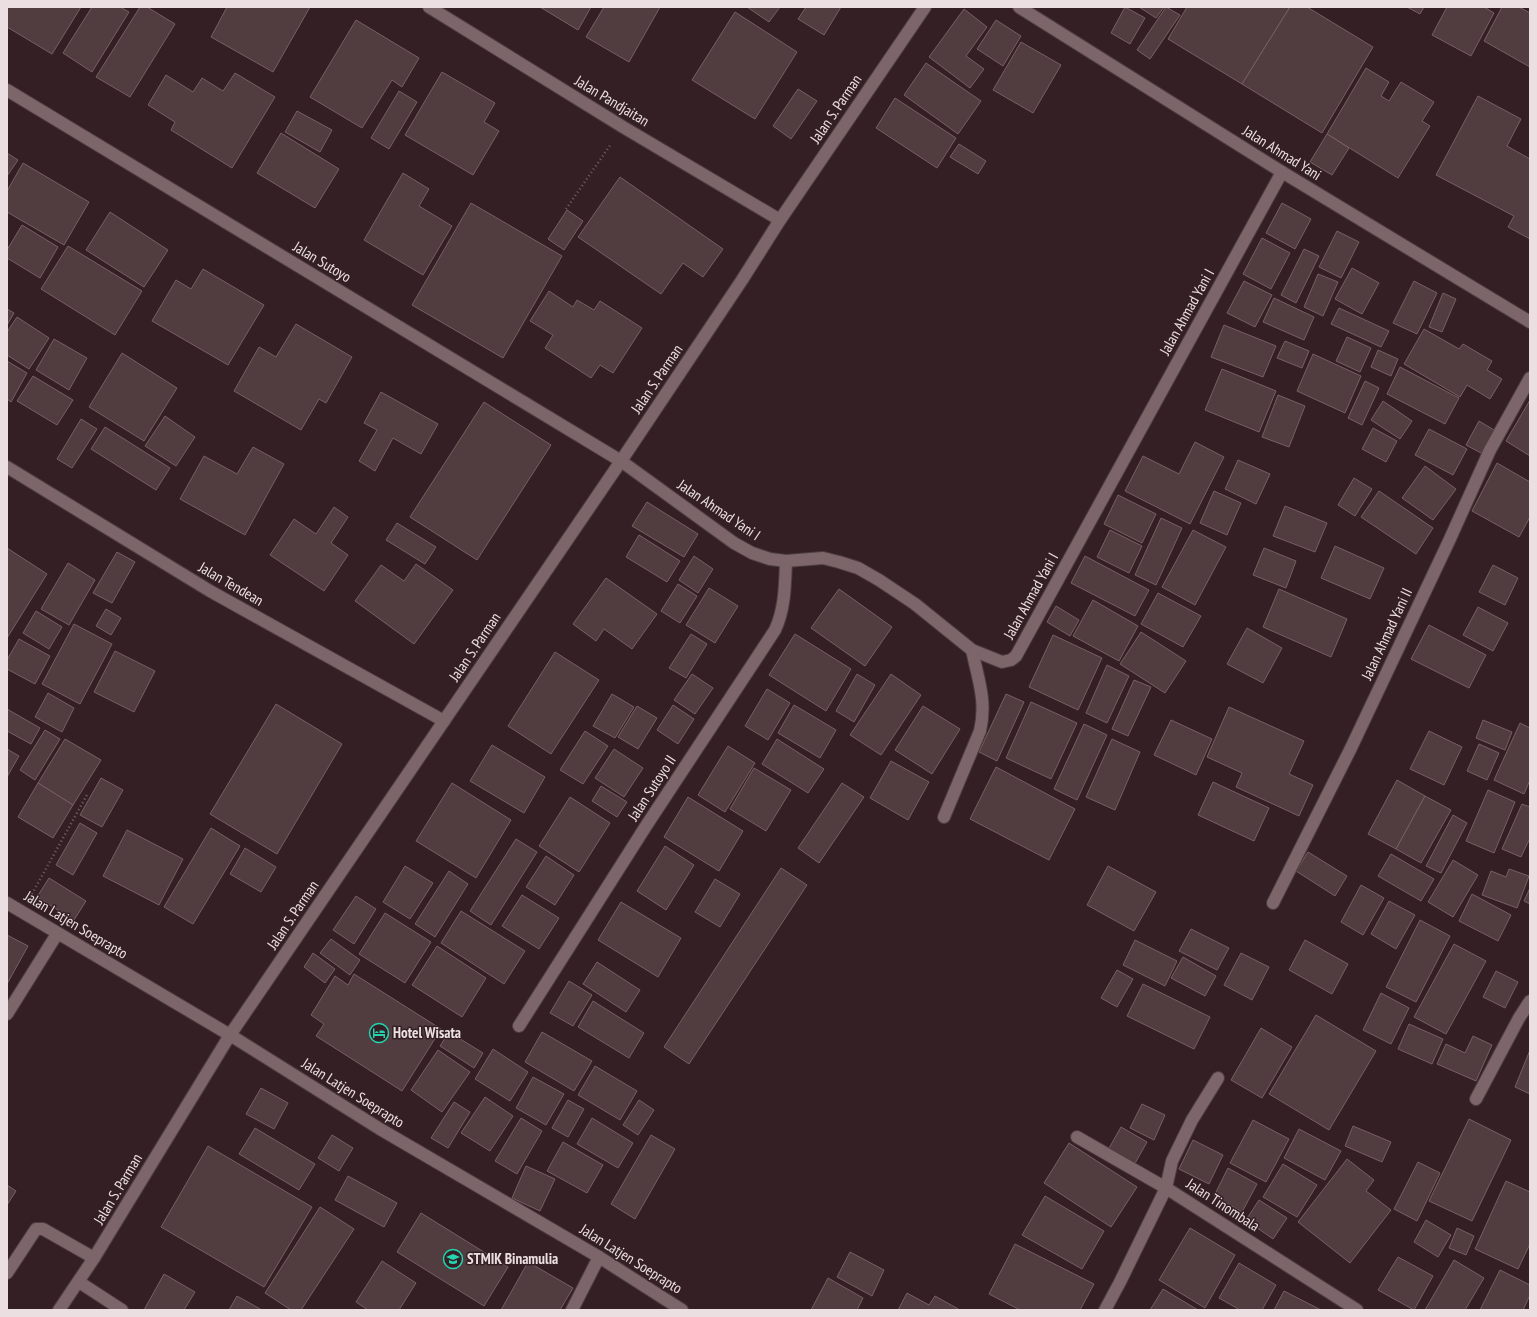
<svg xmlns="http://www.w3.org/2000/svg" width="1537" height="1317" viewBox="0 0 1537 1317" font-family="'PT Sans Narrow',sans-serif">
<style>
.building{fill:#513c3f;stroke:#776063}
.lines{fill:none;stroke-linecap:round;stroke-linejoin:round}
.minor-casing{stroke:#4d3d40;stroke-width:14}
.path{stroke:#716063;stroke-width:2.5;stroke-dasharray:1 3;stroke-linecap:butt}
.minor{stroke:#7d666a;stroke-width:12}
.labels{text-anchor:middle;stroke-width:3;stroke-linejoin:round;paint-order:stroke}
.street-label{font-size:15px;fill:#ecdfe1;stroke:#342024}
.poi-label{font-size:15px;font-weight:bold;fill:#ecdfe1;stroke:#342024;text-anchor:start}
</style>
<rect width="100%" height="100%" fill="#342024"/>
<!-- building -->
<g class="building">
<polygon points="7,7 81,7 52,54 7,27"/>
<polygon points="92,7 120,7 129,12 92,72 63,53"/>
<polygon points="140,7 147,7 175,24 130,97 96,77"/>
<polygon points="227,7 310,7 273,72 211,37"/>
<polygon points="540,7 591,7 578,30"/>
<polygon points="604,7 660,7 629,62 586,37"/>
<polygon points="747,7 780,7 769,22"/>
<polygon points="806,7 841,7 824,35 798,19"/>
<polygon points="1125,7 1145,18 1130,44 1111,33"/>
<polygon points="1139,7 1164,7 1156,18"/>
<polygon points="1166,7 1180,15 1150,59 1137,50"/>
<polygon points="1187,7 1290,7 1242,84 1168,39"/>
<polygon points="1290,7 1307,7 1373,47 1322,133 1242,84"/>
<polygon points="1407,7 1424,7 1420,14"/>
<polygon points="1447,7 1484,7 1494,13 1471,56 1432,35"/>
<polygon points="1502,7 1519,7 1530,13 1530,67 1484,41"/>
<polygon points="964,9 987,27 966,56 984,69 970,88 929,57"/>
<polygon points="735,12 797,52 755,119 692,80"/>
<polygon points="356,20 419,58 402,87 392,80 362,128 310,97"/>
<polygon points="996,20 1021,36 1003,66 977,49"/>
<polygon points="1021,42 1061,65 1033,113 993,90"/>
<polygon points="926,63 981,101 958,134 904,95"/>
<polygon points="1366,68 1389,82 1381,96 1389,101 1401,82 1434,102 1422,121 1430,126 1398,178 1327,134"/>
<polygon points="442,72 495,103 484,122 499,131 473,175 405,135"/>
<polygon points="235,73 275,97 232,168 171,130 175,122 148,105 166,75 193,92 202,78 223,91"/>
<polygon points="798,89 817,101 791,139 773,126"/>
<polygon points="399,91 417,102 389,149 371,138"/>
<polygon points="1478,96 1521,119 1507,146 1530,159 1530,239 1508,227 1514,216 1436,175"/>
<polygon points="895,98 956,138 937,168 876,128"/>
<polygon points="297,111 332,130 320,152 285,132"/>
<polygon points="281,133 339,169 315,208 257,173"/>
<polygon points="1327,134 1349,148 1332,175 1310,162"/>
<polygon points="959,144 986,161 978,174 950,157"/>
<polygon points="7,153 18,160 7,176"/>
<polygon points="23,163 89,202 64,245 7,212 7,191"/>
<polygon points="403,173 429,189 419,206 452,226 423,275 364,240"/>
<polygon points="620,177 723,249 703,277 683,263 661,294 578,237"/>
<polygon points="471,203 562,256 503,358 412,305"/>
<polygon points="1282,203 1311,219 1295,249 1266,233"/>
<polygon points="567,210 583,221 564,250 548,239"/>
<polygon points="110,212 168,250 144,287 86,250"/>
<polygon points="22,225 58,247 40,278 7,258 7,250"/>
<polygon points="1337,231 1359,242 1341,278 1319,267"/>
<polygon points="1262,238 1290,253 1271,289 1243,274"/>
<polygon points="68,246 142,291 115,335 41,289"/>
<polygon points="1304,249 1319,256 1296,303 1281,295"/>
<polygon points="1352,268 1379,283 1362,314 1335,299"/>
<polygon points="203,269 264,305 228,365 152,321 176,280 191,289"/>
<polygon points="1318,274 1338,282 1323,316 1304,307"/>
<polygon points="1244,281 1272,295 1255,327 1227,313"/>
<polygon points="1414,281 1437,293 1417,334 1393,323"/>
<polygon points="549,291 573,307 577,300 594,310 600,301 642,328 613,373 600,365 591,378 545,348 553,335 530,321"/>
<polygon points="1443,293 1456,299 1442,332 1429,327"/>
<polygon points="1274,298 1314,317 1304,340 1263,322"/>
<polygon points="1339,308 1389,331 1381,347 1331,324"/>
<polygon points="7,309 14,313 7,325"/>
<polygon points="17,317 49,338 29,369 7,355 7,332"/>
<polygon points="296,324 352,357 326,403 319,399 301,430 234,391 259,347 276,357"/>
<polygon points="1224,325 1276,346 1263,377 1211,357"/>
<polygon points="1424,329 1459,349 1463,344 1492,361 1487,370 1502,379 1490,399 1467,385 1460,397 1404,364"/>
<polygon points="1347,337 1371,348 1360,372 1336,361"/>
<polygon points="54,339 87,358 69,390 36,370"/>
<polygon points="1285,341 1309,351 1302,368 1277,358"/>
<polygon points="1378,350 1398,359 1391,376 1371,367"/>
<polygon points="122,353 177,388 144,441 89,407"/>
<polygon points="1313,354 1361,376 1345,413 1297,391"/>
<polygon points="7,361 27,373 11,402 7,399"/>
<polygon points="1400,367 1459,398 1445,424 1387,394"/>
<polygon points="1222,369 1276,391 1259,432 1205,410"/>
<polygon points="33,376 73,400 57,425 17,401"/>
<polygon points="1365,381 1379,388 1362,425 1348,418"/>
<polygon points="381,392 438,424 421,454 393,438 375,471 359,461 377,430 364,423"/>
<polygon points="1278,395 1305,406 1289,447 1262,437"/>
<polygon points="1530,400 1530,456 1506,441"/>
<polygon points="1383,401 1412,421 1400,439 1371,420"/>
<polygon points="484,402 551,445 477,560 410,517"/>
<polygon points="165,416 195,437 176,466 145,446"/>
<polygon points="81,419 97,429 72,468 57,459"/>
<polygon points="1479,421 1494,430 1481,453 1466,445"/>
<polygon points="105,427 170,468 156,490 91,449"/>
<polygon points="1373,428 1397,441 1386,462 1362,449"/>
<polygon points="1429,429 1467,449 1453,475 1415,455"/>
<polygon points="1195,442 1224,457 1190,524 1125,491 1143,456 1179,474"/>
<polygon points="253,447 284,464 245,535 180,499 204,456 237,474"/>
<polygon points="1238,460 1270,474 1256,504 1225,489"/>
<polygon points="1497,463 1530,482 1530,517 1519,537 1472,511"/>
<polygon points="1425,466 1456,489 1433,520 1402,498"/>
<polygon points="1354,478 1372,489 1355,516 1338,505"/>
<polygon points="1214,491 1241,503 1227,535 1200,523"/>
<polygon points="1379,491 1433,528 1416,554 1361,517"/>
<polygon points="1118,495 1156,514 1142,543 1104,524"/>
<polygon points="647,502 698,534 684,557 632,526"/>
<polygon points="1285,506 1327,523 1315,552 1273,536"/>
<polygon points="334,507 348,517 331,543 348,555 324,591 270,555 294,519 316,534"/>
<polygon points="1161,518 1182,528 1156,585 1135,575"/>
<polygon points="397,523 436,547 425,564 386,540"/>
<polygon points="1110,530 1142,546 1129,573 1097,557"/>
<polygon points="1193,530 1226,547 1195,605 1162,587"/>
<polygon points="639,535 680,561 667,582 626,557"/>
<polygon points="1335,546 1384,568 1370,599 1321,578"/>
<polygon points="7,548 47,574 7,638"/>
<polygon points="1264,548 1296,561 1286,588 1253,575"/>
<polygon points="117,552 135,562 112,603 93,593"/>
<polygon points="694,556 713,569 698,593 679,580"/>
<polygon points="1085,556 1149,590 1135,616 1071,583"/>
<polygon points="68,563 95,580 69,625 41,609"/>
<polygon points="416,564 453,590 414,644 355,601 381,565 404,581"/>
<polygon points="1493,565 1518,578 1505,605 1479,592"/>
<polygon points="606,578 657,614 632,649 604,629 596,641 573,624"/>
<polygon points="678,584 697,596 680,623 661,611"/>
<polygon points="709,588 738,606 715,643 686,625"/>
<polygon points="839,589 892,627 865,666 811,628"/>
<polygon points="1279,589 1347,619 1331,657 1263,627"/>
<polygon points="1158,593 1201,616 1183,647 1141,624"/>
<polygon points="1093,600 1138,626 1119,661 1073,636"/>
<polygon points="1056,606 1079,620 1070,636 1047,622"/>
<polygon points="1478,607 1508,623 1493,651 1463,635"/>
<polygon points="106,609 121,618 111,635 96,626"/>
<polygon points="36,611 62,627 49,649 23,633"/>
<polygon points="74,624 112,644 80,704 42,684"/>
<polygon points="1429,625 1486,655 1469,688 1411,659"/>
<polygon points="1247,628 1282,648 1263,683 1227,664"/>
<polygon points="1141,632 1186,661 1165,693 1120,664"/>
<polygon points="691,634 707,644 686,678 669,668"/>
<polygon points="795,634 851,669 826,711 769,675"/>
<polygon points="1053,635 1102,658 1078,710 1029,687"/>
<polygon points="19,639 50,656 35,684 7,669 7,660"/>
<polygon points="115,651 155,671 134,712 94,692"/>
<polygon points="555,652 599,680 551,754 508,726"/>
<polygon points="1107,665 1129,676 1107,723 1086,713"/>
<polygon points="692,674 713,688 695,714 674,700"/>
<polygon points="857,674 875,685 854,722 836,711"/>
<polygon points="891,674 921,695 881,755 850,735"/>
<polygon points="1134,680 1151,687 1128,736 1112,729"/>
<polygon points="767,689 790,703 768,740 745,726"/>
<polygon points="48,693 74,708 62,732 35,717"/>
<polygon points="612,694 634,707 615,738 593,726"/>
<polygon points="1006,694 1024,702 997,761 979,752"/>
<polygon points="1031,702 1077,723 1051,779 1006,758"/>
<polygon points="276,704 342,744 277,854 210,814"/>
<polygon points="673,705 694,719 678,744 657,730"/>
<polygon points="794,705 836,730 820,758 778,733"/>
<polygon points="637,706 657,718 638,749 618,737"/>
<polygon points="923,706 960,729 932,774 895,750"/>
<polygon points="1229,707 1304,741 1289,774 1313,785 1299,816 1236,787 1242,773 1207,757"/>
<polygon points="7,709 40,728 31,744 7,731"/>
<polygon points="1171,720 1212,739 1196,775 1154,755"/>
<polygon points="1483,720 1512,732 1505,750 1476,738"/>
<polygon points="1520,723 1530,728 1530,780 1524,794 1494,780"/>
<polygon points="1084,724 1107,735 1077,800 1054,789"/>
<polygon points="45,730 60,739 35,780 20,770"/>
<polygon points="585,731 608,746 583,784 560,770"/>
<polygon points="1429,731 1462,747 1444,785 1410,769"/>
<polygon points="65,739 101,760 73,805 38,783"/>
<polygon points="777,739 824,769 808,793 762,764"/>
<polygon points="1112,739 1140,752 1115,810 1086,797"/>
<polygon points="1479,744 1499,753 1487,780 1467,771"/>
<polygon points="492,745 545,777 524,813 470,781"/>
<polygon points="728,746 755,763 725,812 698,795"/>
<polygon points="7,749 19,756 7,777"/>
<polygon points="614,749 643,768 624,797 595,778"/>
<polygon points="891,761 929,782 908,820 870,798"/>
<polygon points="996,767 1075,809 1049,860 970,819"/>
<polygon points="754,768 791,790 766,831 730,809"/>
<polygon points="101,778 123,790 102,827 80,815"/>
<polygon points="1397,780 1425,796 1396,849 1368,834"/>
<polygon points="1213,782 1269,808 1254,841 1198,815"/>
<polygon points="38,783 73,805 53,838 18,817"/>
<polygon points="452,783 511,820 476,878 416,841"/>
<polygon points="842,783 864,797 819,863 798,848"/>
<polygon points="601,786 627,802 617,817 592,801"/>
<polygon points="1488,790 1515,802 1494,853 1466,841"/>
<polygon points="1425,796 1451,810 1421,863 1396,849"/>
<polygon points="570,797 610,823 579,872 539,846"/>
<polygon points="688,797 743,831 719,871 664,837"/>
<polygon points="1522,804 1530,807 1530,838 1521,857 1502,849"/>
<polygon points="1453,815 1467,823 1441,873 1426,866"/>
<polygon points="80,823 97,833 73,875 56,865"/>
<polygon points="211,828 240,846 193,924 164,907"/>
<polygon points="127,830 183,859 159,905 103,876"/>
<polygon points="516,839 537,852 491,925 470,911"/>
<polygon points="665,846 694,865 666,910 637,891"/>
<polygon points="245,848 276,867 261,892 230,874"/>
<polygon points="1308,852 1347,876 1335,896 1296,871"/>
<polygon points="1391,854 1434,879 1421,901 1378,876"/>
<polygon points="546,856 574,875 555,905 526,887"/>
<polygon points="1453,860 1478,875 1453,917 1428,902"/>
<polygon points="405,866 433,883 410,919 383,902"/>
<polygon points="1108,866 1156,892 1134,931 1087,905"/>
<polygon points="781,868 807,885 689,1064 664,1047"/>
<polygon points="1509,869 1529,876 1517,908 1482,895 1491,871 1506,877"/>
<polygon points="449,871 468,884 435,937 415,924"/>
<polygon points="49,878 86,901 74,920 37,897"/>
<polygon points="715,879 740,894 720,927 695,912"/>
<polygon points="1361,885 1384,898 1363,935 1341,922"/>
<polygon points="1530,888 1530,904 1524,901"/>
<polygon points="1472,894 1511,915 1498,941 1459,921"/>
<polygon points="522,895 559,918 539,949 502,926"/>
<polygon points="356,896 376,909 354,944 333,930"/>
<polygon points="1389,901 1415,915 1396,949 1371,934"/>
<polygon points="621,902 681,938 658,977 598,940"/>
<polygon points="461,911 525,951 504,984 441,943"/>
<polygon points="385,913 431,942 405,983 359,954"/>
<polygon points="1420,920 1450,936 1416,1002 1386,987"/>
<polygon points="1191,929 1229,948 1217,970 1179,951"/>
<polygon points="7,935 28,946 7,984"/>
<polygon points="331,939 360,960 350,975 320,953"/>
<polygon points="1135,940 1177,961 1165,986 1123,965"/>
<polygon points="1305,940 1348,964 1332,994 1289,970"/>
<polygon points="1454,944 1486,961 1446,1034 1414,1017"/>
<polygon points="437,946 486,978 462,1017 412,985"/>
<polygon points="313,953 335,969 325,983 304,967"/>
<polygon points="1241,953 1269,967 1252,1000 1224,985"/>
<polygon points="1183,957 1216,976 1205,996 1171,978"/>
<polygon points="597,962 640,990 626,1012 583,984"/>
<polygon points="1117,970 1133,979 1117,1007 1101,998"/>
<polygon points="1496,971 1518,982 1505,1008 1483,997"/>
<polygon points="354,974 441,1029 402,1091 316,1036 324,1024 311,1015 335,976 348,985"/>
<polygon points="569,981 592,995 573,1026 550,1013"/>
<polygon points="1143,984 1210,1017 1194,1049 1127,1016"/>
<polygon points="1381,993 1409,1008 1391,1044 1363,1030"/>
<polygon points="593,1001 644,1033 629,1058 578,1027"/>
<polygon points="1316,1015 1376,1051 1329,1130 1269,1094"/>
<polygon points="1409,1024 1443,1039 1432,1064 1398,1049"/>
<polygon points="1261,1028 1292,1047 1262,1098 1231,1080"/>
<polygon points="449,1032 483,1053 474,1068 440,1046"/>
<polygon points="542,1032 592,1061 574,1091 525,1062"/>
<polygon points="1473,1036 1492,1045 1476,1081 1437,1064 1446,1044 1465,1053"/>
<polygon points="493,1049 528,1072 510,1101 475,1079"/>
<polygon points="438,1050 470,1072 442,1112 411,1090"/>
<polygon points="1530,1050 1530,1094 1515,1087"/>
<polygon points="595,1066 637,1091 620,1120 578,1095"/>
<polygon points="533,1077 564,1094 546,1125 516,1108"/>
<polygon points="261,1088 288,1103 274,1129 246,1114"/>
<polygon points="485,1097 513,1116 490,1151 461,1133"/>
<polygon points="568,1100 584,1109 568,1137 552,1128"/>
<polygon points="639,1100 654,1110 638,1135 623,1125"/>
<polygon points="454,1102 470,1112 448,1148 431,1138"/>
<polygon points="1142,1104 1165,1115 1154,1140 1130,1128"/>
<polygon points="521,1118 542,1131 517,1174 495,1161"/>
<polygon points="592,1118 633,1143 618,1168 577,1144"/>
<polygon points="1469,1119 1511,1140 1472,1221 1429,1201"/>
<polygon points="1253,1120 1289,1139 1266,1182 1230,1163"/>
<polygon points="1353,1126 1391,1142 1382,1162 1345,1146"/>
<polygon points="1121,1127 1147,1142 1134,1165 1108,1150"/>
<polygon points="255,1128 315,1164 299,1190 239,1154"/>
<polygon points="1299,1129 1341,1151 1325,1180 1284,1158"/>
<polygon points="332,1135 353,1148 339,1171 318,1158"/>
<polygon points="651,1135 675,1149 635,1219 611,1204"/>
<polygon points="1193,1140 1223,1155 1209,1184 1179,1169"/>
<polygon points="563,1142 603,1165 587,1193 547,1171"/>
<polygon points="1069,1143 1137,1187 1111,1227 1044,1183"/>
<polygon points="208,1146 312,1207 264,1287 161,1227"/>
<polygon points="1347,1159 1374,1180 1366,1191 1391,1210 1350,1263 1298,1222"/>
<polygon points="1418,1162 1440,1173 1417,1221 1394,1209"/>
<polygon points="1283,1164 1317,1185 1297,1217 1263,1197"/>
<polygon points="526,1166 555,1179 540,1211 512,1198"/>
<polygon points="1228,1168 1257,1184 1242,1212 1214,1196"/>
<polygon points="348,1176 397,1203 384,1227 335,1200"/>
<polygon points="1506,1181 1530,1192 1530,1244 1518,1269 1475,1249"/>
<polygon points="7,1185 16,1191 7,1205"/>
<polygon points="1045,1196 1104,1231 1082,1269 1022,1235"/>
<polygon points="1259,1200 1287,1218 1273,1239 1246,1220"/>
<polygon points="320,1207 354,1229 301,1310 291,1310 265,1293"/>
<polygon points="421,1213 508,1267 484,1306 397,1252"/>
<polygon points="1426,1220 1451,1235 1438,1257 1414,1242"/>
<polygon points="1190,1228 1235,1255 1205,1308 1159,1280"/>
<polygon points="1457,1228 1474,1236 1466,1255 1449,1248"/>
<polygon points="1015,1244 1094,1284 1080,1310 1020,1310 989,1294"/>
<polygon points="850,1252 884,1270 872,1296 837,1277"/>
<polygon points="1398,1257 1433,1276 1414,1310 1378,1290"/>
<polygon points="1454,1260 1484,1278 1465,1310 1425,1310"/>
<polygon points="382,1261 416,1283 399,1310 368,1310 356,1302"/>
<polygon points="528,1262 573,1288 560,1310 501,1310"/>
<polygon points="1239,1263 1276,1285 1262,1310 1240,1310 1219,1298"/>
<polygon points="1500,1270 1530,1285 1530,1295 1523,1310 1480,1310"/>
<polygon points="164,1274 195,1292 184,1310 144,1310"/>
<polygon points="828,1278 863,1298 857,1310 811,1310"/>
<polygon points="1163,1289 1198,1310 1150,1310"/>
<polygon points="1284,1291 1321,1310 1274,1310"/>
<polygon points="907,1293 929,1305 935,1296 960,1310 898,1310"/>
<polygon points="237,1296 262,1310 229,1310"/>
</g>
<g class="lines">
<defs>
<g id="minor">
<polyline points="429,7 623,127 780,220"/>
<polyline points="1019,7 1282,172 1530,322"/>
<polyline points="7,90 621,461 734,543 752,553 770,559 786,561 823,558 839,562 858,568 879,580 915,604 972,650 1002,662 1011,660 1016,656 1282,172"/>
<polyline points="7,467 210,591 444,721"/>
<path d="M944 817 980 731C987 701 978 679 972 650"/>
<polyline points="7,903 230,1035 380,1129 599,1257 682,1310"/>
<polyline points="1273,903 1351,748 1449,541 1490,450 1530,378"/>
<polyline points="7,1014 57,934"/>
<path d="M519 1026 646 826 775 630C785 609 785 585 786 561"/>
<polyline points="1476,1099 1519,1018 1530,1001"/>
<polyline points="1077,1137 1166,1188 1172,1161 1192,1120 1218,1078"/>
<polyline points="7,1273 36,1229 43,1229 94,1258"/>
<polyline points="79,1282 122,1310"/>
<polyline points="59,1310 94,1258 230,1035 621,461 742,280 780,220 925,7"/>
<polyline points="572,1310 599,1257"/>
<polyline points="1105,1310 1120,1282 1166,1188 1357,1310"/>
</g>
</defs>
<!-- minor casing -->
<use href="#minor" class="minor-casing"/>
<!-- path -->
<g class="path">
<polyline points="566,209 611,144"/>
<polyline points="32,894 88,793"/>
</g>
<!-- minor -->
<use href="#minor" class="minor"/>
</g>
<!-- icons -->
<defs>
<symbol id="hotel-ring" viewBox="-11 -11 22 22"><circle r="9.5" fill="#342024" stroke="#22d5af" stroke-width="1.5"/><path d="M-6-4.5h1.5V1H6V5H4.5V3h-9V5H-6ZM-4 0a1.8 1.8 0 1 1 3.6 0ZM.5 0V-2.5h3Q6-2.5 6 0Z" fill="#22d5af"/></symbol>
<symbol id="university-ring" viewBox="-11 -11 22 22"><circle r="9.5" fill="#342024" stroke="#22d5af" stroke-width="1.5"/><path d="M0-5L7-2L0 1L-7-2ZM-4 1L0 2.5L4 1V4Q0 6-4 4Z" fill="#22d5af"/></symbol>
</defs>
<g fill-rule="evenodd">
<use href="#hotel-ring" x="368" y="1022" width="22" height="22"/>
<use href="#university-ring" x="442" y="1248" width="22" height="22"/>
</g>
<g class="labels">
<!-- street labels -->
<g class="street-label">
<text transform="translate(612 101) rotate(31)" y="5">Jalan Pandjaitan</text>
<text transform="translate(836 109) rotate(-56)" y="5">Jalan S. Parman</text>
<text transform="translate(1282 153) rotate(32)" y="5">Jalan Ahmad Yani</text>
<text transform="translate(322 262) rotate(31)" y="5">Jalan Sutoyo</text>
<text transform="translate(1187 312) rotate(-61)" y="5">Jalan Ahmad Yani I</text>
<text transform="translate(657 379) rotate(-56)" y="5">Jalan S. Parman</text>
<text transform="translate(719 510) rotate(34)" y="5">Jalan Ahmad Yani I</text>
<text transform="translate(231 584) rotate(30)" y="5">Jalan Tendean</text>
<text transform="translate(1031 596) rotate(-61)" y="5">Jalan Ahmad Yani I</text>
<text transform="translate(1387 634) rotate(-65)" y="5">Jalan Ahmad Yani II</text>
<text transform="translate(475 647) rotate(-56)" y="5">Jalan S. Parman</text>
<text transform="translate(652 788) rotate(-57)" y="5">Jalan Sutoyo II</text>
<text transform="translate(293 915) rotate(-56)" y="5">Jalan S. Parman</text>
<text transform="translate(76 925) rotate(31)" y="5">Jalan Latjen Soeprapto</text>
<text transform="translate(353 1093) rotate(32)" y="5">Jalan Latjen Soeprapto</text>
<text transform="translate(118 1189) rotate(-59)" y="5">Jalan S. Parman</text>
<text transform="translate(1223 1205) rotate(33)" y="5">Jalan Tinombala</text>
<text transform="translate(631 1259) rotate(32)" y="5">Jalan Latjen Soeprapto</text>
</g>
<!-- poi labels -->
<g class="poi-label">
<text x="393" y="1038">Hotel Wisata</text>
<text x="467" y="1264">STMIK Binamulia</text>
</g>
</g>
<!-- border -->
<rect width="1537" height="1317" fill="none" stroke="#ecdfe1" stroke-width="16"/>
</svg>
